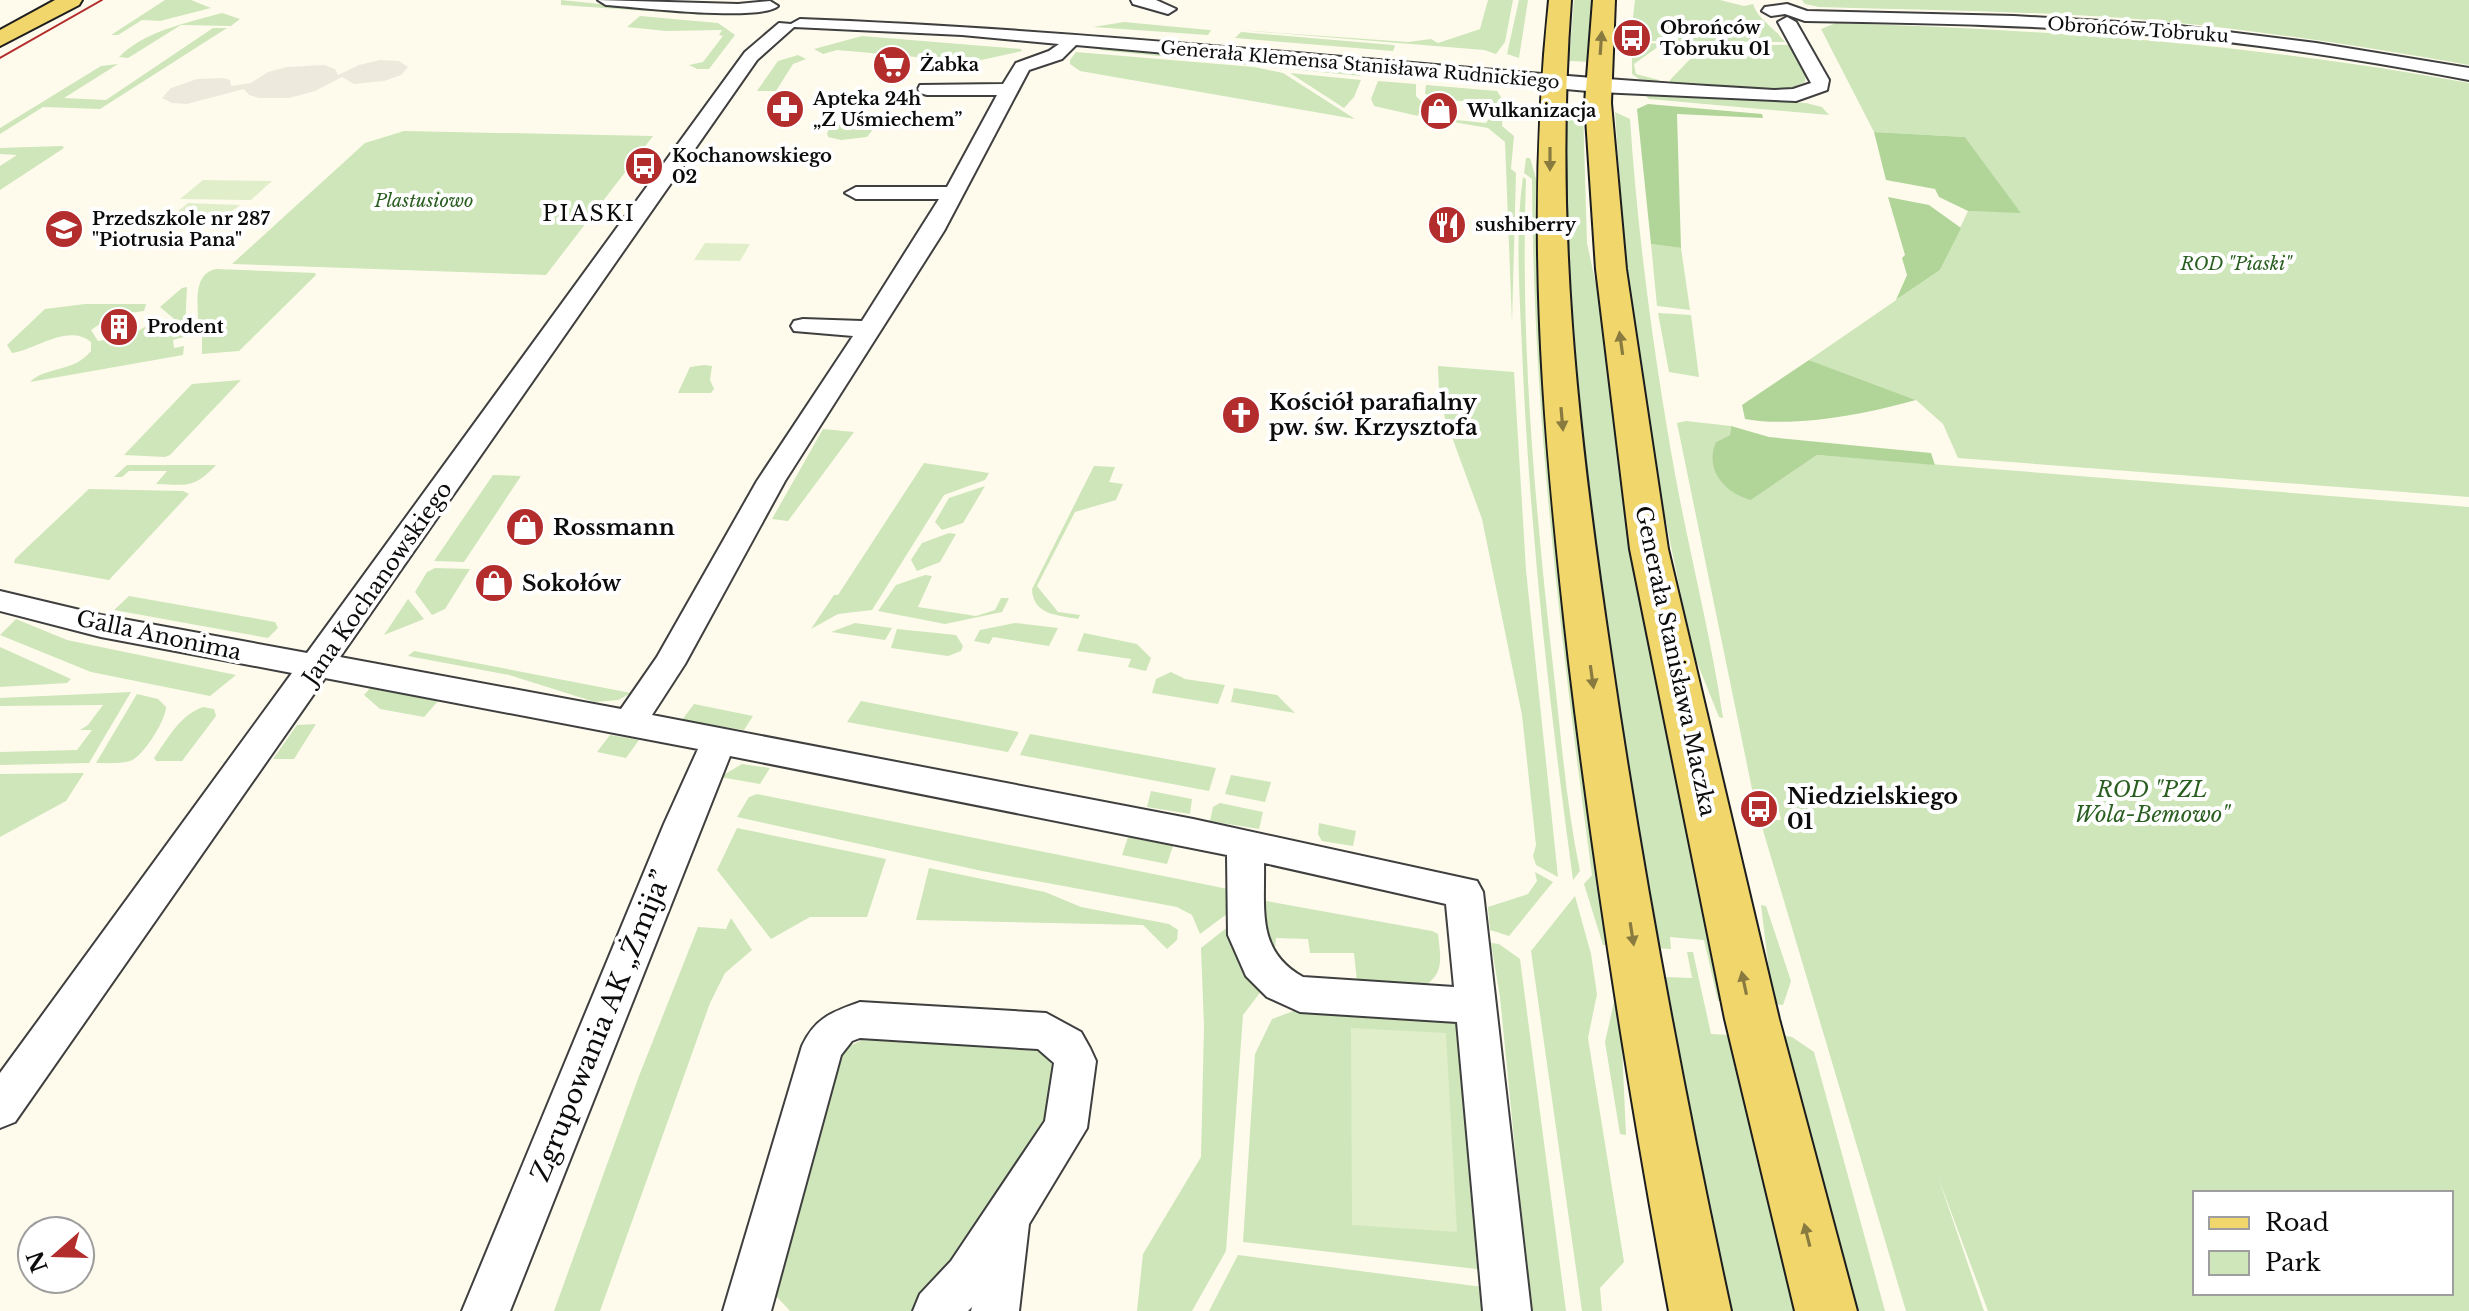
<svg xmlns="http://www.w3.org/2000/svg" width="2469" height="1311" viewBox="0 0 2469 1311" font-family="'Libre Baskerville',serif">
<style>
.green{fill:#cee6b9;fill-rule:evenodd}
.forest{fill:#b1d599}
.pitch{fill:#e0eeca}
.plaza{fill:#ede9dd}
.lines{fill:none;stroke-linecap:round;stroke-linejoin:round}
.minor-casing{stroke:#3f3f3f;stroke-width:4}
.major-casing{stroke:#1d1d1d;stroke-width:4}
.minor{fill:#fff;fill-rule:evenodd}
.major{fill:#f0d66b;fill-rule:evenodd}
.tram{stroke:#b32d2d;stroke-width:2}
.oneway{fill:#897b40}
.labels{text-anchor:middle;stroke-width:8;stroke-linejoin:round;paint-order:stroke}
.far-poi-label{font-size:18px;font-weight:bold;fill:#0c0c0c;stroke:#fff;text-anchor:start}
.far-street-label{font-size:18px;fill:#0c0c0c;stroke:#fff}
.far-park-label{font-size:18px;font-style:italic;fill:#2b5f21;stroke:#fff}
.far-quarter-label{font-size:22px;letter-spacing:2px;fill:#0c0c0c;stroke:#fff}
.poi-label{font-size:22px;font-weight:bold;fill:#0c0c0c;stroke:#fff;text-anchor:start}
.street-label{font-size:22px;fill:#0c0c0c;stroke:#fff}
.park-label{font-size:22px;font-style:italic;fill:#2b5f21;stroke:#fff}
.near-street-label{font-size:26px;fill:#0c0c0c;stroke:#fff}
</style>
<rect width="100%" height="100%" fill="#fefbed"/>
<!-- green -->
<g class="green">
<polygon points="165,0 191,0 211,8 160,21 142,20 118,35 111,35"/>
<polygon points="561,0 718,16 561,5"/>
<polygon points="1488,0 1513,0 1505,42 1496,54 1484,50 1239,30 1408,42 1431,39 1438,43 1480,29"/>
<polygon points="1519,0 1528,0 1519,58 1507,54"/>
<polygon points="1574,0 1596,0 1592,62 1569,61"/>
<path d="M1635 0H1720L1744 6 1753 4C1758 20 1775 28 1785 42L1635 41V35H1631Z"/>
<path d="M1802 0H2469V65C2354 45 2240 27 2124 18 2023 11 1920 10 1819 7L1805 4Z"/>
<path d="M222 13 240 19 231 26 181 25 128 58 119 57C145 31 186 23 222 13Z"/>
<polygon points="640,16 718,23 735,35 709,69 697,69 689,65 703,62 723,36 719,35 722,30 666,31 627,27"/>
<polygon points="1124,22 1209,30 1211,30 1208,35 1093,27"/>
<path d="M1836 23C2048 30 2258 44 2469 83V497L1958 458 1943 424 1916 400 1809 360 1940 270 1968 211 2020 212 1965 137 1874 132 1821 29Z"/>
<polygon points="213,28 227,28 100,109 43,107 0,134 0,128 101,66 118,64 64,98 106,100"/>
<polygon points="1241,32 1393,45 1395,46 1393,51 1235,38"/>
<polygon points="862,36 1021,49 1022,51 972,62 837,50 823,54 814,49"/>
<polygon points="1632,43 1789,45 1806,74 1805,82 1786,90 1771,91 1670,86 1670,80 1695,54 1662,44 1634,64 1636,74 1659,80 1658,82 1639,79 1632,74"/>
<path d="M1103 48C1143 50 1340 60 1361 76L1099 50Z"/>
<polygon points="1076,52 1254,67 1283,73 1355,119 1080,71 1070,64 1070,60"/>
<polygon points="798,55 806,59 793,64 776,91 757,91 778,61"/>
<polygon points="1290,73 1361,80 1354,97 1344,108"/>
<polygon points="1378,81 1416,84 1416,96 1422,102 1418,116 1374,106 1371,99"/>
<polygon points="1426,85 1497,91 1501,97 1500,102 1507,103 1503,107 1502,126 1514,136 1511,169 1516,173 1512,323 1505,142 1488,128 1424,117 1421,113 1456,116 1456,120 1486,123 1491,116 1485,104 1428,97 1425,93"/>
<polygon points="1644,94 1806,103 1822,107 1829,115 1649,99"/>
<polygon points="1562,108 1583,110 1587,243 1602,312 1725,1001 1718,1001 1704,940 1670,937 1671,949 1656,948 1610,669 1571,351"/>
<path d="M1615 112 1630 119C1638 239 1654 356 1675 474 1690 556 1711 636 1723 718L1719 717 1692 650 1650 442 1624 245Z"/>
<polygon points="861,117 873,123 874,128 867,137 841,140 828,137 827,133 835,121"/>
<polygon points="404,131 653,136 546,275 232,264 365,143"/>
<polygon points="62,146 64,148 0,190 0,166 17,155 0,154 0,148"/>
<path d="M1526 158H1530L1537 182C1536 439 1577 692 1611 945H1603L1584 884 1592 875C1561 643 1533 413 1532 179L1524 173Z"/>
<path d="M1523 177 1526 179C1520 341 1535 505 1553 666 1561 734 1566 804 1580 871L1573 880C1550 711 1531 541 1523 372 1521 310 1514 238 1523 177Z"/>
<polygon points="1651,244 1681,248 1690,310 1657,306"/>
<path d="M216 269 315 273 316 275 239 351 202 354V332L198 328C199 308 191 274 216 269Z"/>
<polygon points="187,287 185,328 160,307 182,288"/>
<path d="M85 304H146L144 311 113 315 91 330 98 341 130 336 148 325 165 324 184 337 173 340 174 348 184 346 183 355 30 382C46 366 73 373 91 351V342C67 323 36 350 12 353L7 345 45 309Z"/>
<polygon points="1658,313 1691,315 1699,377 1669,372"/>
<polygon points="704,365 712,366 710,380 714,389 711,393 678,393 690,367"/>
<polygon points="1438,366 1514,372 1526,570 1558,877 1536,865 1533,856 1536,845 1522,715 1482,519 1445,418 1439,392"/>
<polygon points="241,380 170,455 165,457 124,455 192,384"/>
<path d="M1686 421 1731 426 1730 435 1716 442 1751 500 1817 455 2469 507V1311H1988L1938 1177 1984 1311H1906L1762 827 1768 820H1781L1776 797H1763L1752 789 1677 423ZM2195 1193H2451V1293H2195Z"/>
<polygon points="823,429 854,432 788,521 772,519"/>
<polygon points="924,463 989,473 985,480 944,495 872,610 838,614 811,629 834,595 838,595"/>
<path d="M127 465H216C194 489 186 485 156 484L167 471H129L122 477H114Z"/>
<path d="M1094 466 1115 467 1109 482 1123 484 1116 500 1075 512 1037 586 1058 612 1080 615 1078 619C1057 615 1033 615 1032 589Z"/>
<polygon points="493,475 521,476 464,562 434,561"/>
<polygon points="985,486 963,523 942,530 935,522 949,498"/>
<polygon points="89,489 183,491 189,494 109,580 14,563 15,559"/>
<polygon points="949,533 956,534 940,562 917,571 911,560 922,543"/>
<polygon points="435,568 470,569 445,609 432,615 415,592 427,572"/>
<polygon points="925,575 932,576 918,607 976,616 995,610 1001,598 1009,598 1002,612 945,624 878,611 896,585"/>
<polygon points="129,596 275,622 278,628 268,638 114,610"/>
<polygon points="408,599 424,619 384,635"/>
<polygon points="16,619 67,640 236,675 210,696 91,672 0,635"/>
<polygon points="855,623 892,628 885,640 831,632"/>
<polygon points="1015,623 1058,628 1049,646 993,637 989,644 974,641 980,630"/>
<polygon points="897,629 956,635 963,646 961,651 948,656 891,648"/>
<polygon points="1084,633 1137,644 1151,658 1146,671 1128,667 1131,659 1077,651"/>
<polygon points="0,647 71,679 67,683 0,687"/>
<polygon points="414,651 631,693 618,700 595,702 509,675 408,656"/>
<polygon points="1171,672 1185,679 1225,685 1218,704 1152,693 1156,679"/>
<polygon points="371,687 439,700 424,717 380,709 364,695"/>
<polygon points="1234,688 1277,695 1295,713 1231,702"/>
<polygon points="131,692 89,763 0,765 0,752 77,750 92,730 80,730 88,725 103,705 0,706 0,698"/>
<path d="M137 694 158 699 166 707C166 720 143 757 130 761 120 764 107 763 96 763Z"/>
<polygon points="861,701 1019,732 1008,752 847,722"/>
<polygon points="694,704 753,716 744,730 682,720"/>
<path d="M203 707 214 709 216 716 182 761H156L154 758C168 738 180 715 203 707Z"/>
<polygon points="316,724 294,759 273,759 297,725"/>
<polygon points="1030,734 1216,768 1209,791 1020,755"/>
<polygon points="610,735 639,740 626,758 597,752"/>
<polygon points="742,764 770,768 760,784 720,777"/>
<polygon points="84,773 66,801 0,837 0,774"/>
<polygon points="1231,775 1271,782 1265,802 1225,794"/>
<polygon points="1151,791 1192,799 1190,814 1147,807"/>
<polygon points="757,794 1228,889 1235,908 1200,934 1192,915 1177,907 982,871 737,817 749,797"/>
<polygon points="1220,803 1263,812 1259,829 1210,821 1213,807"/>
<polygon points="1319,823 1356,831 1353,846 1322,841 1318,834"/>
<polygon points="737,828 886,859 867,917 810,917 771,939 717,870"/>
<polygon points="1128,837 1173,846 1167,864 1122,855"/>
<polygon points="929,868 1045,892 1081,907 1169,924 1178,930 1177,940 1167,949 1143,925 916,920"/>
<polygon points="1535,872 1553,882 1509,936 1490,930 1488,907 1528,894 1537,881"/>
<polygon points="1575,896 1591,954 1597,994 1588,1038 1624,1262 1600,1288 1602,1311 1582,1311 1531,951"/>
<path d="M1261 900 1432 931 1438 934C1440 954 1445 972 1427 984L1357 982 1354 953H1310L1308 939 1276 938 1274 959 1264 952Z"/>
<polygon points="1761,905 1766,906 1791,981 1783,1005 1773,1004"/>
<polygon points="731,918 752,950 725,973 710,1003 600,1311 554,1311 639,1076 698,927 726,929"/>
<path d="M1225 929 1233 930C1233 955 1245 971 1262 990L1243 1015 1226 1251 1192 1311H1137L1143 1254 1201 1157 1204 1026 1201 948Z"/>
<polygon points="1491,943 1499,944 1520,959 1566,1311 1531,1311 1500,997"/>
<polygon points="1687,952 1693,952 1711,1034 1731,1035 1797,1311 1730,1311 1663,977 1692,978"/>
<polygon points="1610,974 1614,975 1621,1025 1626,1135 1620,1134 1605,1042 1614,1002"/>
<polygon points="1307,1006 1455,1017 1466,1032 1485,1270 1243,1242 1255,1054 1272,1019"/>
<polygon points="1781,1035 1792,1037 1814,1052 1885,1311 1853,1311"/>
<polygon points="866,1038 1011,1040 1038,1049 1055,1068 1048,1122 919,1311 790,1311 777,1297 772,1281 842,1050"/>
<polygon points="1238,1255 1490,1288 1491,1311 1209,1311"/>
</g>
<!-- forest -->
<g class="forest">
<polygon points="1648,104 1762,114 1763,118 1677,114 1681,248 1651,244 1637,109"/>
<polygon points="1874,132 1965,137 2021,213 1968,211 1939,197 1935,189 1886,180"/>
<polygon points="1888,197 1929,205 1961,228 1940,270 1896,300 1907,275 1902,258 1905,255"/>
<path d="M1809 360 1916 400C1866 414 1795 428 1745 419L1742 405Z"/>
<path d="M1731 426 1769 437 1931 453 1935 465 1817 455 1751 500C1725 493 1704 470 1716 442L1730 435Z"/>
</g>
<!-- pitch -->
<g class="pitch">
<polygon points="203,180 272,181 251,200 180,199"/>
<polygon points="188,203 240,205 222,219 170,218"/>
<polygon points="705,243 750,244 740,261 694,260"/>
<polygon points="1351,1028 1446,1033 1457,1232 1352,1225"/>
</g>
<!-- plaza -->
<polygon class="plaza" points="380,60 399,61 408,67 401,75 384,81 354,84 342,77 315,91 289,98 259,98 249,95 244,89 187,104 172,103 162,98 171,88 197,79 223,78 230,80 231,86 251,83 268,72 287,67 324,65 335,69 338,75 359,65"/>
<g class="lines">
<defs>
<g id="minor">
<path d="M598 0 738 4 770 1 778 6C761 22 636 7 606 5Z"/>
<polygon points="1131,0 1156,0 1176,9 1168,14 1133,4"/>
<path d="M1787 4 1807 11 2014 16 2171 25 2316 43 2469 68V80C2369 61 2270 45 2169 36 2048 25 1926 23 1805 21L1785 14 1771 16 1762 11 1765 7Z"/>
<path d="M1787 17 1796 22 1829 80 1827 90 1796 101 1599 92 1076 45 1062 59 1029 70 944 231 785 481 685 664 652 715 1193 819 1477 881 1483 892 1531 1311H1483L1457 1022 1300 1012 1267 997 1246 976 1228 935 1227 855 730 756 510 1311H462L664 824 698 749 325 678 15 1122 0 1128V1073L292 673 101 637 0 611V591L101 615 307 653 745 52 779 23 791 24 800 19C1125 31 1449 72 1774 90L1793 89 1811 83 1778 22ZM794 27 962 35 1059 44 1049 51 1016 63 1003 84 920 85 918 89 920 93 927 95H997L947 187H856L845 193 856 199H939L862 321 803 319 794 321 791 326 794 331 853 336 757 481 657 657 621 709 340 657 757 60ZM1264 863 1446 904 1454 987 1303 977C1256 951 1265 910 1264 863Z"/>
<path d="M860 1002 1046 1013 1081 1032 1090 1048 1096 1061 1087 1128 1029 1224 1019 1311H971L972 1307 968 1311H913L920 1294 951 1261 1045 1121 1054 1063 1038 1049 860 1038 852 1041 841 1055 771 1311H723L802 1046C815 1018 832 1012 860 1002Z"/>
</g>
<g id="major">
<polygon points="55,0 82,0 79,5 0,46 0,30"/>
<path d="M1549 0H1571C1554 225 1578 434 1611 656 1643 876 1684 1094 1731 1311H1669C1629 1095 1595 879 1569 662 1543 435 1525 228 1549 0Z"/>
<polygon points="1593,0 1615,0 1611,103 1626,269 1668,549 1779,1019 1857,1311 1795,1311 1725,1019 1630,549 1596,269 1585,103"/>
</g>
</defs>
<!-- minor casing -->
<use href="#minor" class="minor-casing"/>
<!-- major casing -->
<use href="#major" class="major-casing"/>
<!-- minor -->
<use href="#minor" class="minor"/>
<!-- major -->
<use href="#major" class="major"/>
<!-- tram -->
<polyline class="tram" points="0,58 102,0"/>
</g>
<!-- one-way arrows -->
<defs><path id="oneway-solid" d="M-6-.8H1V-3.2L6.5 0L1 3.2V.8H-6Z" transform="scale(2)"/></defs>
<g class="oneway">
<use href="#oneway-solid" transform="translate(1601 43) rotate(-86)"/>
<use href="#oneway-solid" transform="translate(1550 159) rotate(90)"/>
<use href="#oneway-solid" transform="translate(1621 343) rotate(-98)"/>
<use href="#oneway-solid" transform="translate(1562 419) rotate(85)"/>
<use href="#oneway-solid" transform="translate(1592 677) rotate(82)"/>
<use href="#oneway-solid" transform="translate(1632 934) rotate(81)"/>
<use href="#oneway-solid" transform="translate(1744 983) rotate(-102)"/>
<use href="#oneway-solid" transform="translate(1807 1235) rotate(-104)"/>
</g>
<!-- icons -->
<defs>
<symbol id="bus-disc" viewBox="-11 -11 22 22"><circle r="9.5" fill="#b32d2d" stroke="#fff"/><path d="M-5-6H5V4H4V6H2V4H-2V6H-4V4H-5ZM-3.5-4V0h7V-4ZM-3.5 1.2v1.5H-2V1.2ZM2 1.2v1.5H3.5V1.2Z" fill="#fff"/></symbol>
<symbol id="supermarket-disc" viewBox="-11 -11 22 22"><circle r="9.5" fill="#b32d2d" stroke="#fff"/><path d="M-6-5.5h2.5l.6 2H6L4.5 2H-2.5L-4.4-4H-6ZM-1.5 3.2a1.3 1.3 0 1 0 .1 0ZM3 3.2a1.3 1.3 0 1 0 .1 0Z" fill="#fff"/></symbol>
<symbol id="pharmacy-disc" viewBox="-11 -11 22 22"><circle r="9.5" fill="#b32d2d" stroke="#fff"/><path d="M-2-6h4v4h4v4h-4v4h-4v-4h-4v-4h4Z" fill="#fff"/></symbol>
<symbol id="shop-disc" viewBox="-11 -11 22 22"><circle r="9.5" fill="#b32d2d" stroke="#fff"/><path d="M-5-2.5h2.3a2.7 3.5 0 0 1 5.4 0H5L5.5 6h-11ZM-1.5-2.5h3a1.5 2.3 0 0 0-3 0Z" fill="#fff"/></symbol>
<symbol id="restaurant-disc" viewBox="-11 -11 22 22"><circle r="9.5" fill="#b32d2d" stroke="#fff"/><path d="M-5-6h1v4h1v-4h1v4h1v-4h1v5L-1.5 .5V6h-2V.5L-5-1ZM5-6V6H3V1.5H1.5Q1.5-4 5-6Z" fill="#fff"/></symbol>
<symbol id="school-disc" viewBox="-11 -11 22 22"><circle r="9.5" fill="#b32d2d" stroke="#fff"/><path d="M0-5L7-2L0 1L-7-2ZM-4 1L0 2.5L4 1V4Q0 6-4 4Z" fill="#fff"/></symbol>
<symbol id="building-disc" viewBox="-11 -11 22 22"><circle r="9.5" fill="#b32d2d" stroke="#fff"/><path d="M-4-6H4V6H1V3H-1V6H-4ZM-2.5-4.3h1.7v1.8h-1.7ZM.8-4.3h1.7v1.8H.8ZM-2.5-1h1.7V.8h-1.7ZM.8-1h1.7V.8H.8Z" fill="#fff"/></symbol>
<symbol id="church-disc" viewBox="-11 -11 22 22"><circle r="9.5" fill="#b32d2d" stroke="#fff"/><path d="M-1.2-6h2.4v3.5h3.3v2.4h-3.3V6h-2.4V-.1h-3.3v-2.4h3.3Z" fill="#fff"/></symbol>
</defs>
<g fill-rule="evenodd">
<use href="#bus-disc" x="1610" y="16" width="44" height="44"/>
<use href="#supermarket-disc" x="870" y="43" width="44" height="44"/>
<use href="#pharmacy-disc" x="763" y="87" width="44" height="44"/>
<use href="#shop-disc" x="1417" y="89" width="44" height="44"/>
<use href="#bus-disc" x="622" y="144" width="44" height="44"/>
<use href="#restaurant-disc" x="1425" y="203" width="44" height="44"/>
<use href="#school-disc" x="42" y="207" width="44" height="44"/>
<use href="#building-disc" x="97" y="305" width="44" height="44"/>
<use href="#church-disc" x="1219" y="393" width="44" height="44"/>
<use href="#shop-disc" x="503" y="505" width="44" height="44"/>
<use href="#shop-disc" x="472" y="561" width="44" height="44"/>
<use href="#bus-disc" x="1737" y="787" width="44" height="44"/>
</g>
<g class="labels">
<!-- far-poi labels -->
<g class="far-poi-label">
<text x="1660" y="34">Obrońców<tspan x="1660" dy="21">Tobruku 01</tspan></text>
<text x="920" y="71">Żabka</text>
<text x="813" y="105">Apteka 24h<tspan x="813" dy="21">„Z Uśmiechem”</tspan></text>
<text x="1467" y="117">Wulkanizacja</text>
<text x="672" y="162">Kochanowskiego<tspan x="672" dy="21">02</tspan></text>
<text x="92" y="225">Przedszkole nr 287<tspan x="92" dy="21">"Piotrusia Pana"</tspan></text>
<text x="1475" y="231">sushiberry</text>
<text x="147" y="333">Prodent</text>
</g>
<!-- far-street labels -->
<g class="far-street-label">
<text transform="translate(2138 30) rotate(4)" y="6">Obrońców Tobruku</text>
<text transform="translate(1360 65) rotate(5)" y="6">Generała Klemensa Stanisława Rudnickiego</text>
</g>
<!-- far-park labels -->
<g class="far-park-label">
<text x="424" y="207">Plastusiowo</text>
<text x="2236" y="270">ROD "Piaski"</text>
</g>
<!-- far-quarter labels -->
<g class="far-quarter-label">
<text x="589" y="221">PIASKI</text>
</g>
<!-- poi labels -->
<g class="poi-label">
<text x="1269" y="410">Kościół parafialny<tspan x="1269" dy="25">pw. św. Krzysztofa</tspan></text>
<text x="553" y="535">Rossmann</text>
<text x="522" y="591">Sokołów</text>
<text x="1787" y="804">Niedzielskiego<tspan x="1787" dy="25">01</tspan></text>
</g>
<!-- street labels -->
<g class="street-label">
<text transform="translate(377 583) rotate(-55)" y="8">Jana Kochanowskiego</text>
<text transform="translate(159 635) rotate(12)" y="8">Galla Anonima</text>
<text transform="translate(1676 661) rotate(78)" y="8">Generała Stanisława Maczka</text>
</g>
<!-- park labels -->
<g class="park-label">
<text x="2152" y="797">ROD "PZL<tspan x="2152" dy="25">Wola-Bemowo"</tspan></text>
</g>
<!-- near-street labels -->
<g class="near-street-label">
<text transform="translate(601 1026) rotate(-68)" y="9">Zgrupowania AK „Żmija”</text>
</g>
</g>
<!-- legend -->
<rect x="2193" y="1191" width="260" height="104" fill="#ffffff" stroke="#9e9e9e" stroke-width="2"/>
<rect x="2209" y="1217" width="40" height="12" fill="#f0d66b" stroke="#9e9e9e" stroke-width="2"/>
<text x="2265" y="1231" font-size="24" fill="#0c0c0c">Road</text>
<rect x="2209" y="1251" width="40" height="24" fill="#cee6b9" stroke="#9e9e9e" stroke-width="2"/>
<text x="2265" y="1271" font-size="24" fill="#0c0c0c">Park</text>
<!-- north arrow -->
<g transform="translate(56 1255) rotate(250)"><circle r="38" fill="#ffffff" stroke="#9e9e9e" stroke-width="2"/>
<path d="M0-6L14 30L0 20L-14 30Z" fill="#b32d2d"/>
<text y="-12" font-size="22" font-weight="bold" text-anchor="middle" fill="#0c0c0c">N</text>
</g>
</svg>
